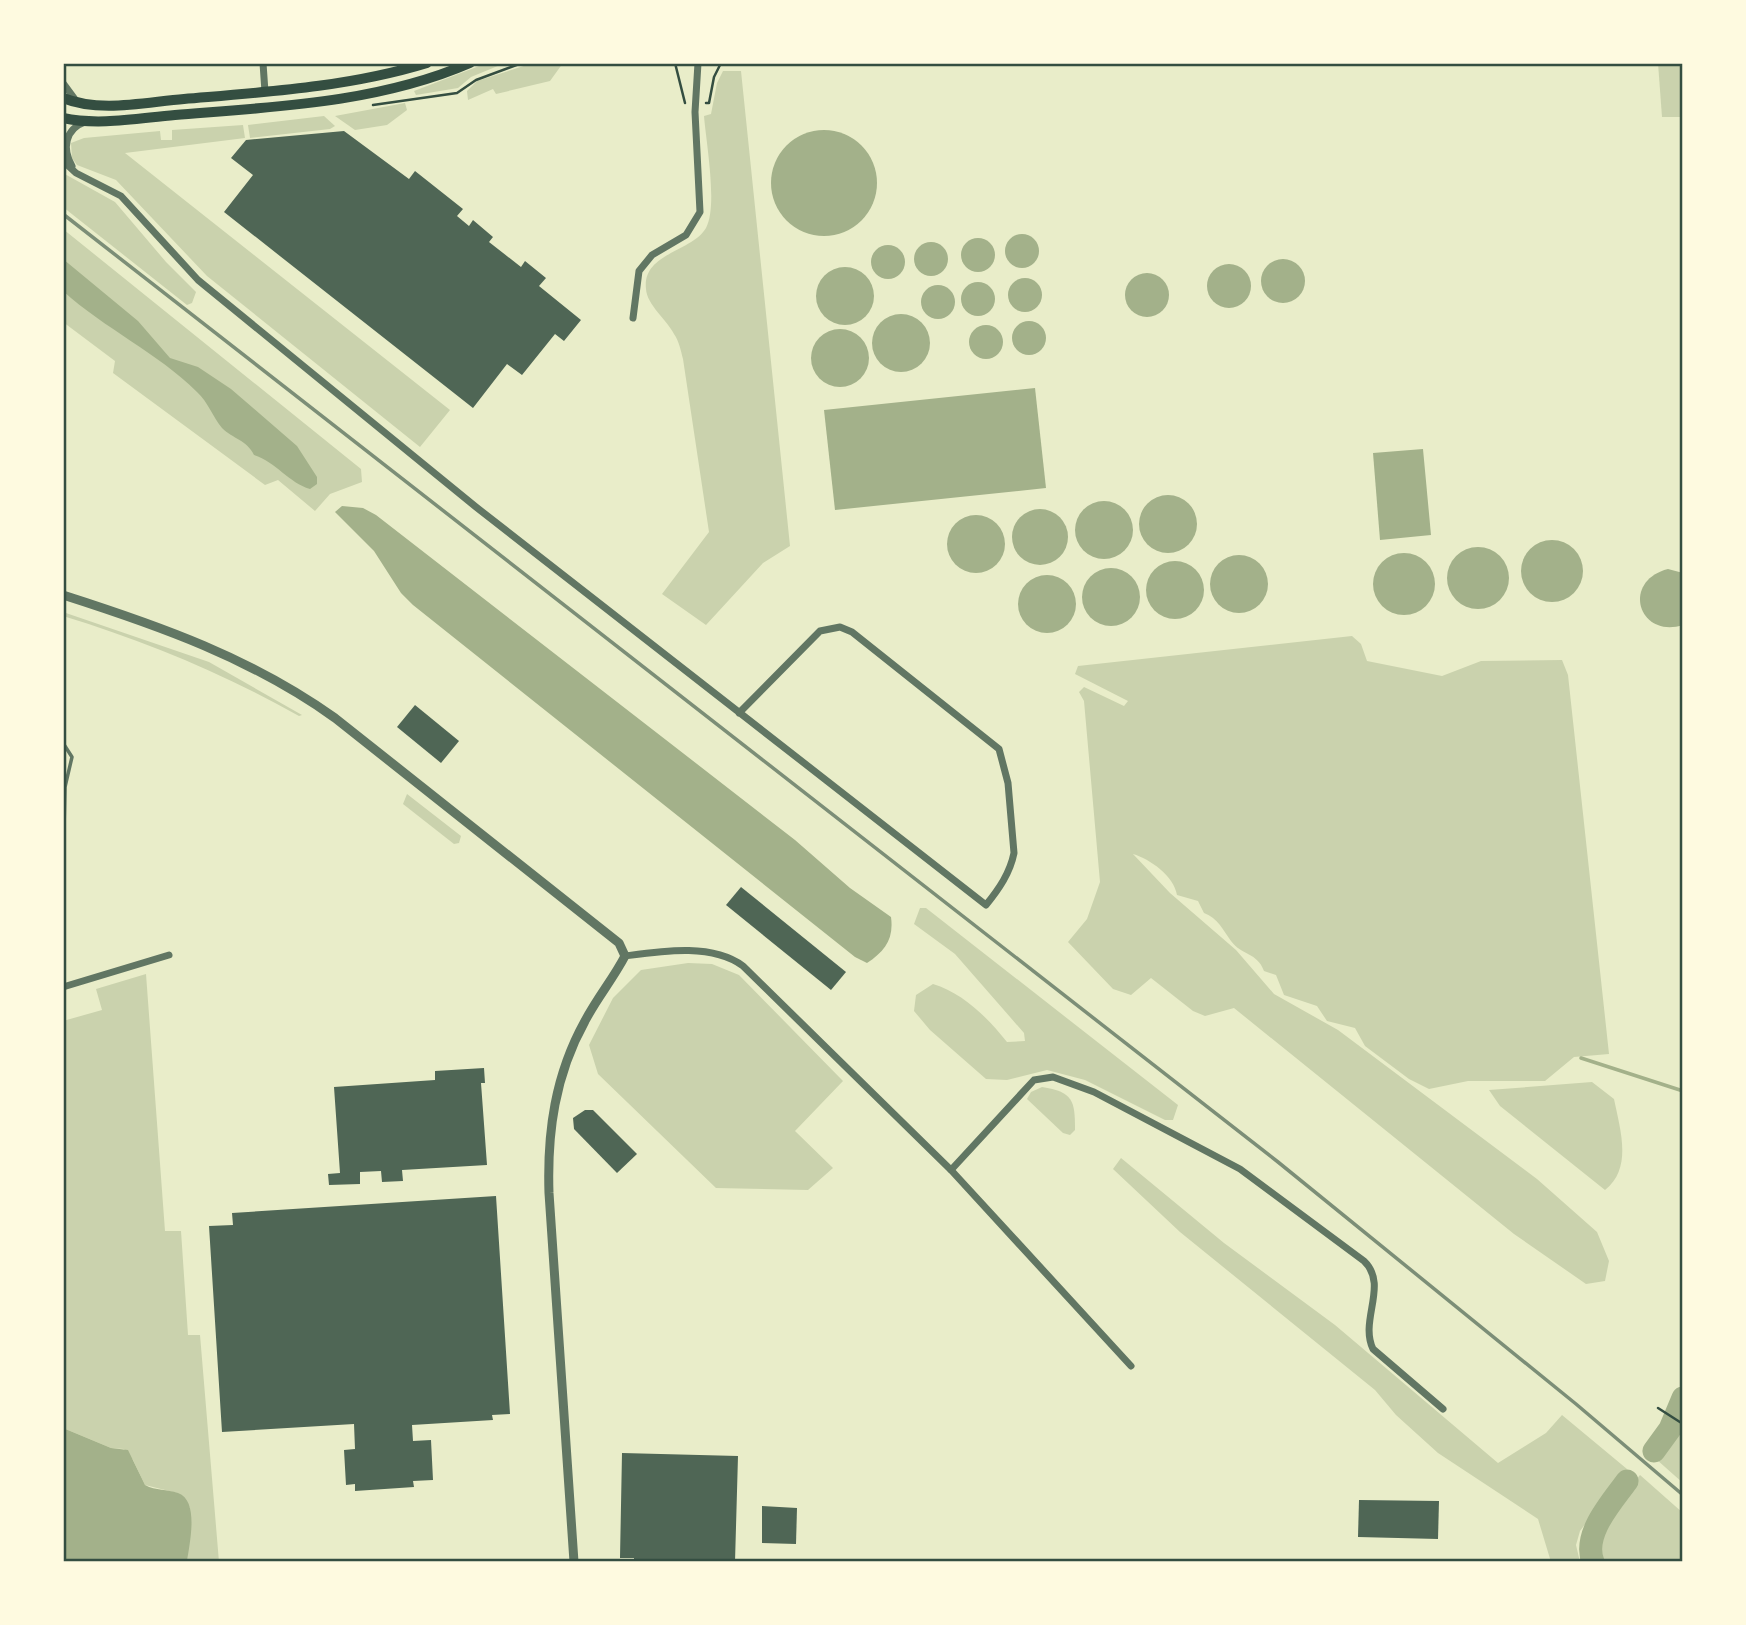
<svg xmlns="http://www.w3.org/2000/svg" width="1746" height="1625" viewBox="0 0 1746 1625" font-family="Cabin,sans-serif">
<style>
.green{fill:#cad2ad}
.water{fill:#a3b18a}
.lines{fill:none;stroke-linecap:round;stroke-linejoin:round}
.stream{stroke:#a3b18a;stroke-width:3.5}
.river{stroke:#a3b18a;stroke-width:23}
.building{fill:#4f6655}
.path{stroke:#344e41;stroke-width:2.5}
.service{stroke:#617663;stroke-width:3.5}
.minor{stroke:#617663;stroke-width:7}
.tertiary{stroke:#617663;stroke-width:9}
.secondary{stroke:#344e41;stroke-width:10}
.rail{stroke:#7c8e77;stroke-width:3.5}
.neatline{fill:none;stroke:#344e41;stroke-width:2.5}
</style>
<rect width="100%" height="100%" fill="#e9edc9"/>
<!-- green -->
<g class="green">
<polygon points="487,63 505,63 471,77 458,88 416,95 414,91"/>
<polygon points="533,63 563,63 550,81 496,94 493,89 468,100 467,91 477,81"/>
<polygon points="1658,63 1683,63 1683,117 1662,117"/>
<path d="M723 71H741L790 546 763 563 706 625 662 594 709 532 683 359C681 351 679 341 674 334 667 320 647 305 646 289 642 253 692 252 706 228 718 206 706 142 704 116L711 114 717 83Z"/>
<polygon points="405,103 407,110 387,125 355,130 335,116"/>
<polygon points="324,116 335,126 330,129 250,138 248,125"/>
<polygon points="243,125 245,138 125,153 450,410 420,447 207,276 116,180 77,165 72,158 71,143 84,138 160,131 161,140 172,140 172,130"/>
<polygon points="63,173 115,202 166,262 196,292 192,303 187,305 63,207"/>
<polygon points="63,229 361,469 362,482 330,494 315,511 278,480 265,485 113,373 115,361 63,322"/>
<path d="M63 612 209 662 302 715 299 716C222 673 145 641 63 616Z"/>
<path d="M1352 636 1361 644 1367 661 1442 676 1481 661 1562 660 1568 675 1609 1054 1574 1057 1545 1081H1468L1429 1089 1409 1079 1365 1046 1355 1028 1327 1021 1317 1006 1284 995 1276 975 1264 971C1257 952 1242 956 1231 941 1223 930 1218 918 1204 913L1198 901 1177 895C1174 876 1150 859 1133 854L1170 893 1236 950 1274 994 1338 1030 1537 1179 1597 1232 1609 1261 1605 1281 1586 1284 1514 1234 1234 1008 1205 1016 1193 1011 1151 978 1131 995 1113 989 1068 942 1087 919 1100 882 1084 701 1079 692 1084 687 1124 706 1128 701 1075 674 1078 666Z"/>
<polygon points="407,794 461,836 459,843 454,844 403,804"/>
<path d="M920 908H926L1178 1105 1173 1120H1165L1085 1080 1047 1070 1007 1080 986 1079 930 1030 914 1011 916 995 933 984C963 993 988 1018 1007 1042L1025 1041 1024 1033 955 954 914 924Z"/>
<polygon points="688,963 712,964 739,975 843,1081 795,1131 833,1168 808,1190 716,1188 598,1074 589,1045 613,998 641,970"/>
<polygon points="146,974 165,1231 181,1231 188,1335 200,1335 219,1562 187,1562 190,1508 177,1493 145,1485 133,1460 124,1449 111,1448 63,1428 63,1021 102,1010 96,989"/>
<path d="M1592 1082 1614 1099C1620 1129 1633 1168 1605 1190L1500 1106 1489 1090Z"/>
<path d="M1042 1087C1073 1092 1075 1100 1075 1130L1070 1135 1063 1133 1027 1099 1031 1092Z"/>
<polygon points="1121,1158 1224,1243 1335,1325 1498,1463 1546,1433 1562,1415 1627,1469 1580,1531 1576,1545 1580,1562 1551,1562 1538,1519 1438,1453 1396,1415 1375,1390 1180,1232 1113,1169"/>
<polygon points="1683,1407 1683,1483 1656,1459"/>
<path d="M1640 1475 1683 1513V1562H1603C1593 1534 1623 1495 1640 1475Z"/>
</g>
<!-- water -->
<g class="water">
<circle cx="824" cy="183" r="53"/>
<circle cx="1022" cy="251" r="17"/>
<circle cx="978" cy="255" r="17"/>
<circle cx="931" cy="259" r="17"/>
<circle cx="888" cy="262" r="17"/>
<path d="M63 259 138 321 170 358 198 367 231 389 297 446 317 477V484L310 489C289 483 276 462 254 455 247 440 233 439 222 428 213 417 208 402 197 392 158 353 105 329 63 291Z"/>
<circle cx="1283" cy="281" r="22"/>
<circle cx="1229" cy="286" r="22"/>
<circle cx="845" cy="296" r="29"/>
<circle cx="1147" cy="295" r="22"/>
<circle cx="1025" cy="295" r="17"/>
<circle cx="978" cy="299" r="17"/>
<circle cx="938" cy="302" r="17"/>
<circle cx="901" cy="343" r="29"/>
<circle cx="1029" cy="338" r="17"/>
<circle cx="986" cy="342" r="17"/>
<circle cx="840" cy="358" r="29"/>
<polygon points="1035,388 1046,488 835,510 824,410"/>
<polygon points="1423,449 1431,535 1380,540 1373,453"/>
<circle cx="1168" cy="524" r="29"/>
<circle cx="1104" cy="530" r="29"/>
<path d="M342 506 363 508 376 515 795 840 850 888 891 917C894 939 885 951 867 963L855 957 413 605 401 593 374 551 335 512Z"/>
<circle cx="1040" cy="537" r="28"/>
<circle cx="976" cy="544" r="29"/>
<circle cx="1552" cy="571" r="31"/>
<circle cx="1478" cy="578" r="31"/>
<circle cx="1404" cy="584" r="31"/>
<circle cx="1239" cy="584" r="29"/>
<circle cx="1175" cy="590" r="29"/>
<circle cx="1111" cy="597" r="29"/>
<path d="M1668 569 1683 573V625C1638 639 1621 581 1668 569Z"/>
<circle cx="1047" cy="604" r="29"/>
<path d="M63 1428 111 1448 128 1450 145 1485C156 1491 167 1489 178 1493 200 1501 189 1545 187 1562H63Z"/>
</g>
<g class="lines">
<!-- stream -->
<polyline class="stream" points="1581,1058 1683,1091"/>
<!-- river -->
<g class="river">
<polyline points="1654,1451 1670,1429 1683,1398"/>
<path d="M1593 1562C1582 1534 1612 1502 1627 1481"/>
</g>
</g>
<!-- building -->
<g class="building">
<polygon points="344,131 409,179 415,171 463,209 457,216 469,226 473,220 493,237 489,242 521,267 525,261 546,278 539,286 581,320 564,341 555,334 522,375 507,364 473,408 224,212 253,175 231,158 246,140"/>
<polygon points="415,705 459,741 441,763 397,727"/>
<polygon points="741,887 846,972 831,990 726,905"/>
<polygon points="484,1068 485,1083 481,1083 487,1165 402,1170 403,1181 382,1182 381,1171 360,1172 360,1184 329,1185 328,1174 340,1173 334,1087 435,1080 435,1071"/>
<polygon points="585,1110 593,1110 637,1154 617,1173 574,1129 573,1118"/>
<polygon points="496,1196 510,1414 492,1415 493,1420 412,1425 413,1441 431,1440 433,1480 413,1481 414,1487 355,1491 355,1484 346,1485 344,1450 355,1449 354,1424 222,1432 209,1226 233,1225 232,1213"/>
<polygon points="622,1453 738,1456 735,1562 634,1562 634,1558 620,1558"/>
<polygon points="1359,1500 1439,1501 1438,1539 1358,1537"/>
<polygon points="762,1506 797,1508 796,1544 762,1543"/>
</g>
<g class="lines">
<!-- path -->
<g class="path">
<polyline points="675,63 685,103"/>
<polyline points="706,103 709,103 714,77 721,63"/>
<polyline points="373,105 457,93 476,80 522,63"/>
<polyline points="1658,1408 1683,1424"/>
</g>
<!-- service -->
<polyline class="service" points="63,743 72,757 65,787 64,830"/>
<!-- minor -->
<g class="minor">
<polyline points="263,63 265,92"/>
<polyline points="63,83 77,102"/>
<path d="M63 161 76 173 121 196 198 280 476 507 986 905C999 889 1010 873 1014 853L1008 783 999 749 852 632 840 627 820 631 739 713"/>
<path d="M72 166C62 149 65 129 85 122"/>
<polyline points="633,318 639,271 652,255 686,235 700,212 695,112 698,63"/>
<path d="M625 956C662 951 712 943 743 966L951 1170 1131 1366"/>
<polyline points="63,987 169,955"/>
<path d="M951 1170 1034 1080 1053 1077 1094 1092 1240 1169 1364 1261C1389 1285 1359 1320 1373 1349L1443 1409"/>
</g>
<!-- tertiary -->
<path class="tertiary" d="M63 595C160 626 251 658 335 718L619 943 625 956C613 979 597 998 585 1021 555 1075 547 1132 549 1193L574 1562"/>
<!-- secondary -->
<g class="secondary">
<path d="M63 98C100 113 146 102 184 99 266 92 349 87 427 63"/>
<path d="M63 118C99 126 139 118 175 115 274 107 378 103 470 63"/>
</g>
<!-- rail -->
<polyline class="rail" points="63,214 1278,1162 1576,1404 1683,1495"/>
</g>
<!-- border -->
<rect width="1746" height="1625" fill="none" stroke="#fefae0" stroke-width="130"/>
<rect x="65" y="65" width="1616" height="1495" class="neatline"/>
</svg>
